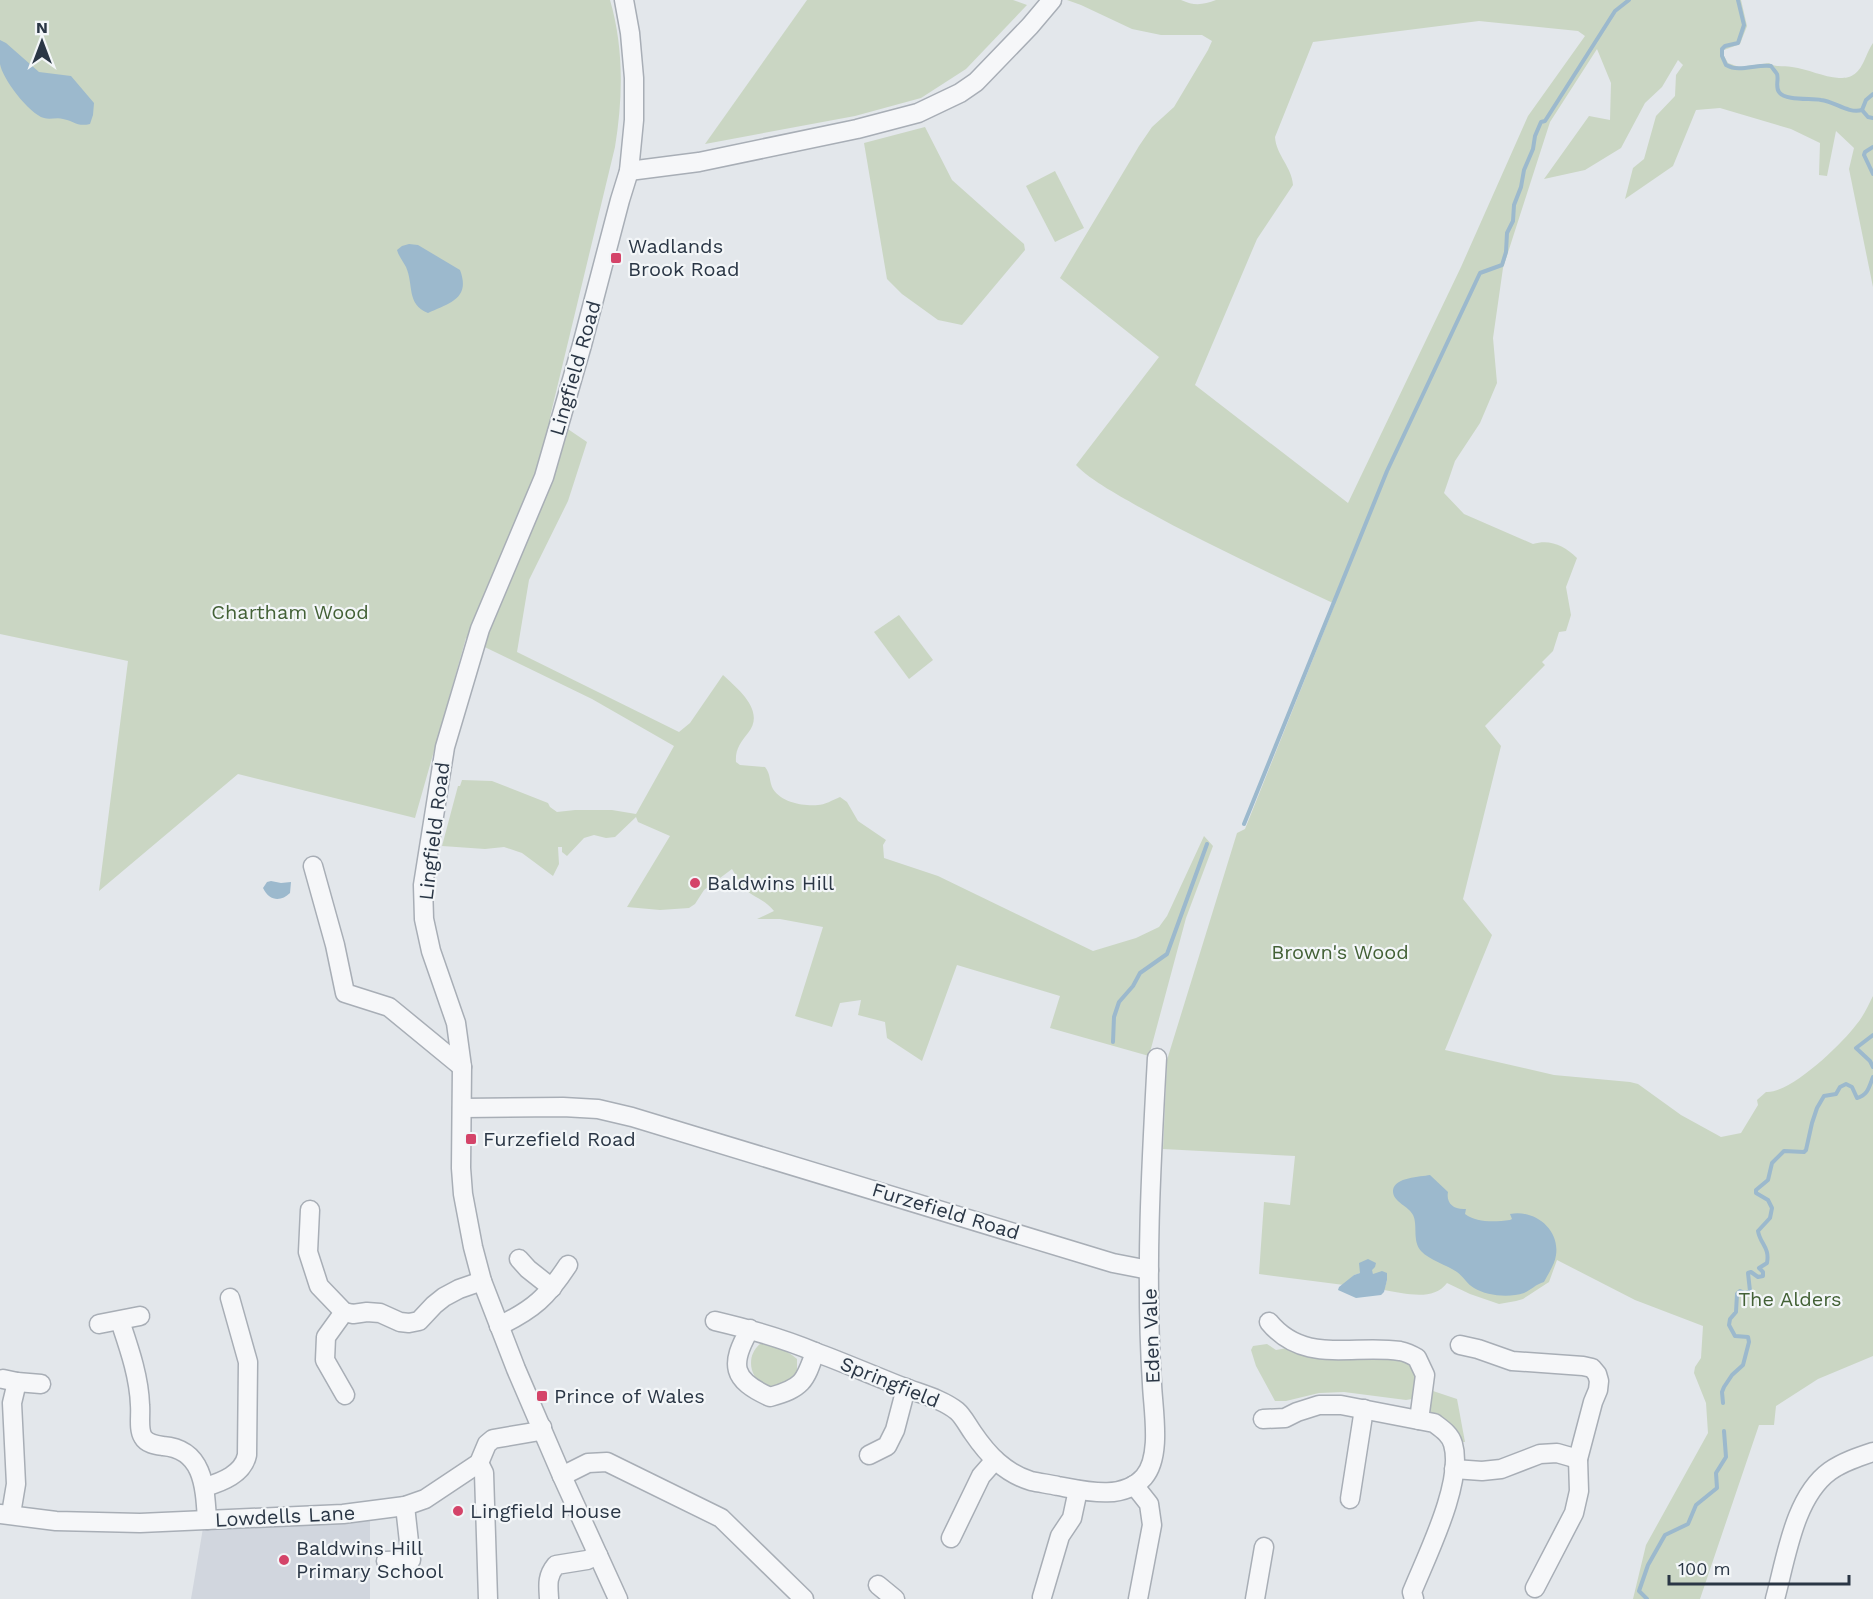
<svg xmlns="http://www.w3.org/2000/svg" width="1873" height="1599" viewBox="0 0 1873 1599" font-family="'Work Sans',sans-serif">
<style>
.built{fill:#d1d6de}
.green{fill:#cad6c3;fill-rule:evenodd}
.water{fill:#9cb9cd}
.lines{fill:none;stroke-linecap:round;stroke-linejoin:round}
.stream{stroke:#9cb9cd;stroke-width:4}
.minor-casing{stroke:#a8aeb6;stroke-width:21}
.minor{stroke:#f6f7f9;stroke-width:18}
.poi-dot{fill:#d44469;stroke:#f3f6f8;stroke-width:2}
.labels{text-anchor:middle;stroke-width:4.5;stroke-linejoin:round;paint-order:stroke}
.poi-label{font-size:20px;fill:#2a3645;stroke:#f3f6f8;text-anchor:start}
.street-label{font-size:20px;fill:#2a3645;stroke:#f3f6f8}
.park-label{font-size:20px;fill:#436136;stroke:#f3f6f8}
</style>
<rect width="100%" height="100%" fill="#e3e7eb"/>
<!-- built -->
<polygon class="built" points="370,1519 370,1599 191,1599 203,1528"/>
<!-- green -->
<g class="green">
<path d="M0 0H610C624 48 623 98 615 147L550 417 587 442 568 501 529 580 517 652 679 732 690 723 723 675C738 689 766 711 748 733 741 742 735 749 736 762L740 765 765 767C771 774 769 782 773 789 782 803 803 806 818 805 824 805 833 800 840 797L847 802 858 821 886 840 883 845 884 858 938 876 1093 951 1136 938 1159 927 1167 916 1204 836 1213 846 1186 918 1149 1056 1050 1028 1060 996 957 965 922 1061 887 1038 885 1022 858 1015 861 1000 840 1003 832 1027 795 1016 823 927 780 919H757L774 911C764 898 752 898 742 886 738 881 735 874 732 869L704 890 695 904 689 908 660 910 627 907 670 836 638 822 636 817 615 837 606 838 594 835 584 838 567 856 562 852V847H558L559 864 553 876 522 853 504 847 485 849 442 846 458 786H460L462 780 492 781 548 803 550 807 557 812 575 810H612L636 814 674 746 592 699 466 638 415 818 238 774 99 891 128 661 0 634Z"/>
<polygon points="807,0 1013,0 1027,5 966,69 921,98 855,116 705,144"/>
<path d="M1067 0H1181C1194 6 1203 5 1216 0H1741L1747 26 1740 44 1724 50V56L1728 63 1739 67 1769 63C1776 68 1784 65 1792 67 1808 69 1823 77 1839 78 1843 78 1849 78 1853 75 1863 70 1866 53 1873 43V287L1849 169 1854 148 1836 131 1827 176 1819 175 1820 143 1791 129 1720 108 1696 110 1673 166 1625 199 1633 168 1644 159 1656 116 1675 96 1676 75 1683 65 1678 60 1662 87 1645 103 1621 148 1585 170 1544 179 1589 116 1610 120 1611 83 1597 49 1550 122 1503 268 1493 338 1497 383 1480 423 1455 461 1444 493 1464 514 1533 544C1551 539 1564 546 1577 558L1566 587 1571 615 1566 631 1559 632 1553 651 1542 662 1545 665 1485 726 1501 746 1463 899 1492 935 1445 1050 1554 1075 1630 1082 1638 1084 1681 1115 1721 1137 1741 1133 1758 1105 1757 1100 1766 1092C1790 1094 1842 1044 1856 1025 1863 1017 1868 1006 1873 996V1356L1818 1379 1776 1406 1774 1425H1759L1700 1599H1633L1646 1545 1708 1433 1706 1403 1694 1373 1695 1367 1701 1358 1703 1326 1635 1300 1557 1260 1549 1282 1523 1299 1516 1301 1499 1304 1470 1294 1447 1283C1433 1302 1404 1293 1384 1290L1387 1280 1373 1274 1371 1270 1354 1275 1344 1285 1259 1274 1264 1202 1290 1205 1295 1156 1163 1149 1167 1060 1237 833 1245 829 1335 604C1270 573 1204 543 1141 508 1122 497 1091 481 1076 465L1159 357 1060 278 1139 146 1152 127 1174 107 1208 50 1212 41 1202 35H1161L1132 29 1081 5ZM1479 21 1578 31 1585 36 1528 116 1461 267 1348 503 1195 385 1257 239 1293 185C1292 167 1276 155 1275 137L1313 42Z"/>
<polygon points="925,127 952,180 1024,244 1025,250 962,325 938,320 902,294 887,279 864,143"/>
<polygon points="1055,171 1084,228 1055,242 1026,186"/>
<polygon points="899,615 933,660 909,679 874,632"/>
<path d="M760 1344C773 1343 787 1350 797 1359V1374C764 1409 736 1364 760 1344Z"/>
<polygon points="1267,1344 1276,1350 1287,1348 1398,1354 1416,1362 1418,1398 1406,1400 1344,1392 1319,1393 1286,1401 1275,1401 1256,1366 1251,1350 1253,1346"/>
<polygon points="1430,1390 1457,1399 1465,1442 1459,1442 1429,1410"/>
</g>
<!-- water -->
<g class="water">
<path d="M0 40 6 43 39 72 71 76 94 103 93 115 90 124C77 127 74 121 63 119 57 117 50 120 44 118 29 114 2 78 0 64 0 56 0 48 0 40Z"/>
<path d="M409 244 418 245 460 270C471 299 449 303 428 313 406 304 414 285 406 267 403 261 399 257 397 250L402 246Z"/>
<path d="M271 881 281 883 291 882 290 893C281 902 269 901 263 888L267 882Z"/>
<path d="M1430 1175 1448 1192C1446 1203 1453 1210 1466 1209L1465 1214C1477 1223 1495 1222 1510 1220L1512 1219 1510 1214C1534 1209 1560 1229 1556 1255 1555 1264 1548 1274 1544 1282 1536 1284 1531 1290 1524 1293 1509 1298 1487 1296 1474 1288 1467 1284 1463 1276 1457 1272 1447 1265 1429 1260 1421 1251 1412 1241 1418 1225 1413 1215 1409 1206 1392 1202 1393 1190 1395 1177 1420 1177 1430 1175Z"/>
<polygon points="1368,1259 1376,1263 1375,1267 1372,1270 1373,1274 1382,1271 1387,1273 1387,1280 1384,1292 1381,1295 1356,1298 1338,1290 1339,1287 1354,1275 1360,1273 1359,1263"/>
</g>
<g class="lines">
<!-- stream -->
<g class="stream">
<path d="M1738 0 1744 25 1738 43 1725 46 1722 49V56L1726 65C1740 73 1755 64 1771 66 1773 69 1775 71 1777 74 1779 79 1775 87 1779 92 1785 101 1811 98 1821 100 1834 101 1848 114 1862 110"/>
<polyline points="1862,110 1866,100 1873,94"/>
<polyline points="1862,110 1868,117 1873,118"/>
<polyline points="1873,147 1865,152 1864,155 1873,174"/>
<polyline points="1244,824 1387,471 1480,273 1502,265 1506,252 1507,233 1513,221 1514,205 1521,187 1524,170 1533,149 1535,136 1541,122 1545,121 1615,11 1629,0"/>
<polyline points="1873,1035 1856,1048 1870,1061 1873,1067"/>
<polyline points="1113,1042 1114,1017 1119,1002 1133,986 1140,973 1167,954 1207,844"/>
<path d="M1723 1403 1722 1392 1724 1387 1732 1375 1743 1365 1749 1342 1748 1337 1735 1336 1729 1325 1730 1319 1736 1312 1737 1294 1740 1291 1745 1293 1750 1291 1748 1273 1751 1272 1758 1277 1763 1276V1272L1759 1268 1767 1263C1770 1247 1760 1244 1758 1231L1770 1218 1772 1208 1768 1200 1756 1193V1190L1768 1180 1772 1163 1784 1151 1804 1152 1806 1150 1812 1123 1817 1108 1824 1096 1836 1094 1840 1087 1846 1084 1852 1087 1857 1098C1868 1095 1869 1087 1873 1077"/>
<polyline points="1647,1599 1639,1591 1648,1565 1665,1535 1688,1524 1696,1505 1717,1488 1716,1473 1726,1457 1724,1431"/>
</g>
<defs>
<g id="minor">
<polyline points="629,171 699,162 857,129 918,113 960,93 976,82 1030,26 1052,0"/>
<polyline points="313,866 335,945 345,993 389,1007 462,1067"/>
<polyline points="462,1108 563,1107 598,1109 632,1117 1113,1263 1149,1270"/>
<polyline points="310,1210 308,1252 319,1286 344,1312 353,1314 367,1312 380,1313 400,1322 409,1323 419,1321 434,1305 444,1297 459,1289 482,1281"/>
<polyline points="519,1259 528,1269 552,1288"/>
<polyline points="344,1312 326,1337 325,1360 345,1395"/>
<path d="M120 1321C129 1348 139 1376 140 1405 141 1415 138 1429 143 1437 147 1444 156 1445 163 1446 204 1449 205 1488 207 1520"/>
<path d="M715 1321C749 1329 782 1338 815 1352 805 1382 802 1388 770 1397 732 1380 729 1365 750 1329"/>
<path d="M1269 1322C1304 1365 1353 1344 1400 1351 1405 1352 1412 1355 1417 1358L1425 1375 1419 1420"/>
<polyline points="99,1324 140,1316"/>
<path d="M499 1326C534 1309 547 1297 568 1265"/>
<polyline points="1460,1345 1478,1349 1512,1361 1583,1366 1592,1368 1597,1374 1599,1381 1598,1390 1593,1402 1578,1459 1579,1491 1574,1513 1535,1588"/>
<path d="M815 1352C845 1363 874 1376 903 1387 921 1394 942 1399 957 1411 963 1416 968 1426 973 1433 988 1455 1005 1473 1031 1481 1040 1483 1049 1484 1058 1486 1085 1491 1123 1501 1144 1477 1162 1456 1153 1410 1152 1384 1145 1275 1151 1166 1157 1058"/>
<polyline points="3,1379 17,1382 41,1384"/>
<path d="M1263 1419 1285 1418 1297 1412 1319 1405H1341L1434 1423C1442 1429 1450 1434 1453 1444 1464 1482 1427 1555 1412 1592L1414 1599"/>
<polyline points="869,1455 887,1446 895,1430 906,1388"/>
<polyline points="479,1463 484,1473 488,1599"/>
<polyline points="1454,1469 1482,1471 1501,1469 1540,1454 1557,1453 1578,1459"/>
<polyline points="562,1476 588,1463 607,1462 721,1518 804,1599"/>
<polyline points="1134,1485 1149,1504 1152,1525 1138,1599"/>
<path d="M205 1487C222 1482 243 1474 247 1455L248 1362 230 1298"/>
<polyline points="1350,1499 1364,1409"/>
<polyline points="0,1514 56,1521 140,1523 343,1514 405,1506 425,1499 479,1463 487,1444 493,1439 534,1432 542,1427"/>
<polyline points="11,1514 16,1484 12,1403 17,1382"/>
<polyline points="951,1538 981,1476 995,1460"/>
<polyline points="386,1561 411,1560 405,1506"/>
<polyline points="878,1585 895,1599"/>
<polyline points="1042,1597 1060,1536 1072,1518 1078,1490"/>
<path d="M549 1598C548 1584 547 1576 556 1565L587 1560 598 1555"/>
<polyline points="618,1599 562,1476 516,1369 482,1281 473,1247 463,1194 461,1168 462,1067 456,1023 431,951 424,919 423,885 445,747 480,629 544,477 582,345 620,200 629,171 634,120 634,78 630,33 624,0"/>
<polyline points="1255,1599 1264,1547"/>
<path d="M1775 1599C1786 1559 1794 1497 1830 1471 1843 1462 1858 1457 1873 1452"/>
</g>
</defs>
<!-- minor casing -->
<use href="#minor" class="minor-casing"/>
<!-- minor -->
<use href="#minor" class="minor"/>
</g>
<!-- markers -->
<g class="poi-dot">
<rect x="610" y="252" width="12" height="12" rx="3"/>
<circle cx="695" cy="883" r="6"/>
<rect x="465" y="1133" width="12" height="12" rx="3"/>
<rect x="536" y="1390" width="12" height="12" rx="3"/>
<circle cx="458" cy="1511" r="6"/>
<circle cx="284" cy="1560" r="6"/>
</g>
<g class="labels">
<!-- poi labels -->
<g class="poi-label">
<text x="628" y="253">Wadlands<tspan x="628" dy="23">Brook Road</tspan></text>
<text x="707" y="890">Baldwins Hill</text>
<text x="483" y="1146">Furzefield Road</text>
<text x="554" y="1403">Prince of Wales</text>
<text x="470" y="1518">Lingfield House</text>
<text x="296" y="1555">Baldwins Hill<tspan x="296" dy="23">Primary School</tspan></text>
</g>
<!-- street labels -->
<g class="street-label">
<text transform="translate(575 368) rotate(-74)" y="7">Lingfield Road</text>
<text transform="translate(434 831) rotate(-83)" y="7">Lingfield Road</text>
<text transform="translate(946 1211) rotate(17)" y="7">Furzefield Road</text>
<text transform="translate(1151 1336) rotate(-92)" y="7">Eden Vale</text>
<text transform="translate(890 1382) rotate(22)" y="7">Springfield</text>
<text transform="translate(285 1516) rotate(-3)" y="7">Lowdells Lane</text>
</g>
<!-- park labels -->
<g class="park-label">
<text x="290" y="619">Chartham Wood</text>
<text x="1340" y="959">Brown's Wood</text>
<text x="1790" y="1306">The Alders</text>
</g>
</g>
<!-- north arrow -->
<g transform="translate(42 42)" stroke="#f3f6f8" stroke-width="4.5" paint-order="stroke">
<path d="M0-4.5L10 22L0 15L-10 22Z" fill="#2a3645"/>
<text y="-9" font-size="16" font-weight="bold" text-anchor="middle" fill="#2a3645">N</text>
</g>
<!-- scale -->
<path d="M1669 1575v9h180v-9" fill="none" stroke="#2a3645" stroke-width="3"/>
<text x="1678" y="1575" font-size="18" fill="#2a3645" stroke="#f3f6f8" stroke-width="4.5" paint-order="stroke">100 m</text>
</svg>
